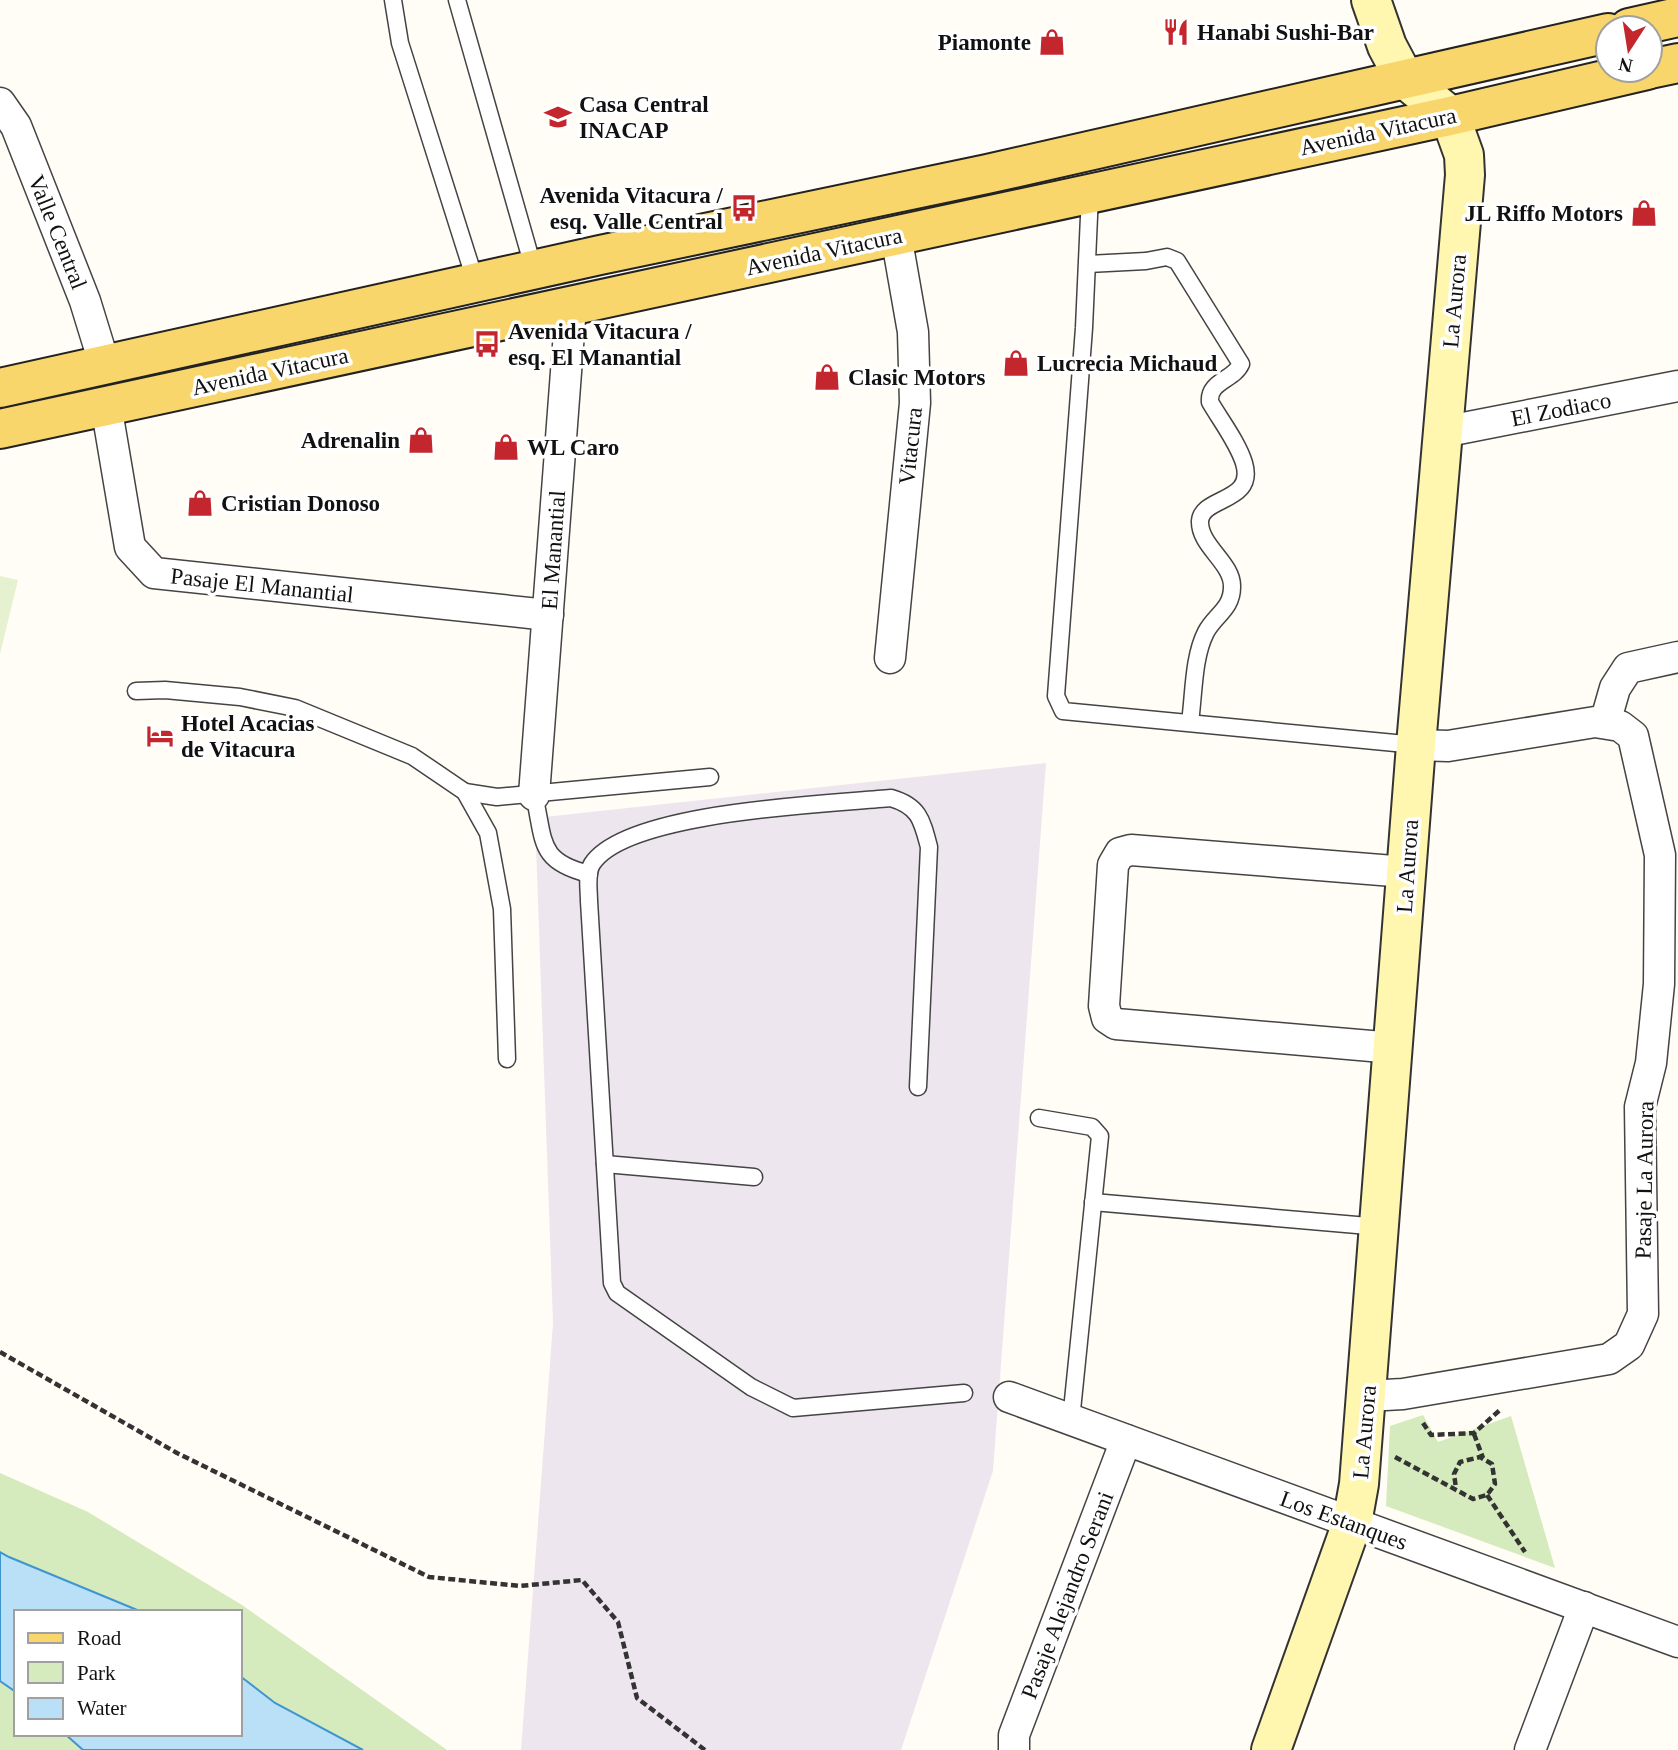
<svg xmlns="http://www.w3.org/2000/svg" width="1678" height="1750" viewBox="0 0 1678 1750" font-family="'Times New Roman',serif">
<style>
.industrial{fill:#eee6ef}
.green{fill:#d5ebbd;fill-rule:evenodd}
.pitch{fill:#e6f2cf}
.water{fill:#b9e0f7;stroke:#3f96cf;stroke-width:2}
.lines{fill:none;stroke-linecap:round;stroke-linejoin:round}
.lane-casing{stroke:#444;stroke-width:19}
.street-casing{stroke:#444;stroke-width:33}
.secondary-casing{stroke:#333;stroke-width:42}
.primary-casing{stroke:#222;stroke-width:42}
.path{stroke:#333;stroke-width:4.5;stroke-dasharray:7 3.5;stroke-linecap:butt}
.lane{stroke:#fff;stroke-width:16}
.street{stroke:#fff;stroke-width:30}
.secondary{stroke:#fff6b0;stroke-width:38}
.primary{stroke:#f9d66b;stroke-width:38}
.labels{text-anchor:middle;stroke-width:7;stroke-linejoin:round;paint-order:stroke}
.poi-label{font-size:23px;font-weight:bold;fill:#111;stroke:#fff;text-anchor:start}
.street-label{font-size:23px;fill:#111;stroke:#fff}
</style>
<rect width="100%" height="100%" fill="#fffdf5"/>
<!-- industrial -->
<polygon class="industrial" points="1046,763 993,1471 901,1750 521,1750 553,1323 535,818"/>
<!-- green -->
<g class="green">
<polygon points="1423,1415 1438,1442 1511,1416 1555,1568 1386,1506 1390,1426"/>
<path d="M0 1473 88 1512 242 1605 447 1750H0ZM16 1612H240V1734H16Z"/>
</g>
<!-- pitch -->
<polygon class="pitch" points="0,576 18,580 0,654"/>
<!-- water -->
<g class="water">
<polygon points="0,1552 9,1557 142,1612 16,1612 16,1692 0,1681"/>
<polygon points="240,1676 275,1703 363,1750 83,1750 65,1734 240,1734"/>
</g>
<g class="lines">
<defs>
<g id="lane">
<polyline points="393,0 400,43 476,283"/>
<polyline points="457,0 534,270"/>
<polyline points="1090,194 1084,328 1056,696 1063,711 1416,745"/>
<path d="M1088 264 1146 261 1167 257 1177 261 1241 364C1234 380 1208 381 1210 402 1221 421 1238 443 1244 463 1256 503 1202 496 1200 521 1199 546 1233 563 1232 587 1232 609 1215 615 1206 632 1193 657 1194 694 1190 722"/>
<polyline points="136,691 165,690 240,697 295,708 412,756 465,792 488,833 502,909 507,1059"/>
<polyline points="465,792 497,797 710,777"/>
<path d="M534 795C545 841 537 861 589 874"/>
<path d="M918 1087 929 847C922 820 919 806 891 798 829 804 626 811 592 864 586 874 589 890 589 901L612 1283 617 1293 751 1387 793 1408 964 1393"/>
<polyline points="1039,1118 1092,1127 1100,1136 1071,1420"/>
<polyline points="605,1164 754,1177"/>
<polyline points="1093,1202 1380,1227"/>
</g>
<g id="street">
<polyline points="0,103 16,126 85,301 105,366"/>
<polyline points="106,405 130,547 154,573 548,615"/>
<polyline points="1443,432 1678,386"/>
<polyline points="890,658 915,403 913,332 896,235"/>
<polyline points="1605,723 1615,688 1628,668 1678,657"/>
<polyline points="534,795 571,306"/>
<polyline points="1394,1048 1116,1024 1107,1018 1104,1006 1113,865 1120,853 1131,850 1406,872"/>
<polyline points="1367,1396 1403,1394 1609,1359 1629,1345 1643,1314 1640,1107 1651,1063 1659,984 1660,855 1633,736 1620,726 1595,722 1448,746 1416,745"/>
<polyline points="1009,1397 1678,1642"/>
<polyline points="1014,1750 1014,1735 1126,1440"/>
<polyline points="1530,1750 1584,1607"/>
</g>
<polyline id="secondary" points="1271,1750 1352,1523 1359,1484 1416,745 1465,175 1464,155 1450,116 1404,78 1387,46 1371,0"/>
<g id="primary">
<polyline points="1629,28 1678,17"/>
<polyline points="1650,69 1678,63"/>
<polyline points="0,388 600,255 987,174 1608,33"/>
<polyline points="0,429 1450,116 1647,70"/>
</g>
</defs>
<!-- lane casing -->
<use href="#lane" class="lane-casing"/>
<!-- street casing -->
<use href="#street" class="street-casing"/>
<!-- secondary casing -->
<use href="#secondary" class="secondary-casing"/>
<!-- primary casing -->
<use href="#primary" class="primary-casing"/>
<!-- path -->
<g class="path">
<polyline points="0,1352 177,1453 429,1577 520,1586 582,1580 618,1622 637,1698 705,1750"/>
<polyline points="1423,1423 1431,1435 1474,1433 1500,1410"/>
<polyline points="1474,1434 1483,1458"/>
<polyline points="1395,1457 1473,1499 1487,1495 1495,1484 1492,1464 1480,1457 1460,1462 1454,1474 1456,1488"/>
<polyline points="1487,1495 1525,1552"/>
</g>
<!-- lane -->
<use href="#lane" class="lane"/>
<!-- street -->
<use href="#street" class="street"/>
<!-- secondary -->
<use href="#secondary" class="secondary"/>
<!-- primary -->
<use href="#primary" class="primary"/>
</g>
<!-- icons -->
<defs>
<symbol id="restaurant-bare" viewBox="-9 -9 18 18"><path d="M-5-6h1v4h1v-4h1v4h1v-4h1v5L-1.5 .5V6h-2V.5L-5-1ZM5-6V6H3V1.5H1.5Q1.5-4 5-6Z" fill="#c4262e" stroke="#fff" stroke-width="2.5" paint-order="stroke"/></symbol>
<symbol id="shop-bare" viewBox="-9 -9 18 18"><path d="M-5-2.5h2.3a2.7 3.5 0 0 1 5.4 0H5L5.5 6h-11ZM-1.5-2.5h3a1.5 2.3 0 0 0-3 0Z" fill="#c4262e" stroke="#fff" stroke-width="2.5" paint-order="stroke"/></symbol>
<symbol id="university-bare" viewBox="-9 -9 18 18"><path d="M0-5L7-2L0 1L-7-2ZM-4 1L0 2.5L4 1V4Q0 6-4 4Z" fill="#c4262e" stroke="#fff" stroke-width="2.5" paint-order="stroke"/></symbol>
<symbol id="bus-bare" viewBox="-9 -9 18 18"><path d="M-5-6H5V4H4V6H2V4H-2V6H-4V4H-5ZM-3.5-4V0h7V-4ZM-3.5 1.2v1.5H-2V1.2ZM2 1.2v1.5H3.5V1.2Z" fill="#c4262e" stroke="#fff" stroke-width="2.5" paint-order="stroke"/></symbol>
<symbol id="hotel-bare" viewBox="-9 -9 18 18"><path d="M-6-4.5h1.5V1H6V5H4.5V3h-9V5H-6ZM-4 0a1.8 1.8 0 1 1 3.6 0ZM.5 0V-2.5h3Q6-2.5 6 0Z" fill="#c4262e" stroke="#fff" stroke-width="2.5" paint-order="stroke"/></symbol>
</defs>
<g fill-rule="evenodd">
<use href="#restaurant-bare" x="1157" y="13" width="38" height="38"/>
<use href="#shop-bare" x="1033" y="23" width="38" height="38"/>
<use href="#university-bare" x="539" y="98" width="38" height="38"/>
<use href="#bus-bare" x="725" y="189" width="38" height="38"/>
<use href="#shop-bare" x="1625" y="194" width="38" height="38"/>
<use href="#bus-bare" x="468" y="325" width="38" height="38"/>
<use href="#shop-bare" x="997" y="344" width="38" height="38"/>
<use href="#shop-bare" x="808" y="358" width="38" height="38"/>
<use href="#shop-bare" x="402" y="421" width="38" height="38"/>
<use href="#shop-bare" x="487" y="428" width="38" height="38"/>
<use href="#shop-bare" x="181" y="484" width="38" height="38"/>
<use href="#hotel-bare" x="141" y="717" width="38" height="38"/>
</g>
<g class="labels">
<!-- poi labels -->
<g class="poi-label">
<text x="1197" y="40">Hanabi Sushi-Bar</text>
<text x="1031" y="50" text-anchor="end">Piamonte</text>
<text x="579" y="112">Casa Central<tspan x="579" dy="26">INACAP</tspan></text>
<text x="723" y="203" text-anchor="end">Avenida Vitacura /<tspan x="723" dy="26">esq. Valle Central</tspan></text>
<text x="1623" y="221" text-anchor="end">JL Riffo Motors</text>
<text x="508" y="339">Avenida Vitacura /<tspan x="508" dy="26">esq. El Manantial</tspan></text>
<text x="1037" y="371">Lucrecia Michaud</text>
<text x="848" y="385">Clasic Motors</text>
<text x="400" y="448" text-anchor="end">Adrenalin</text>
<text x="527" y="455">WL Caro</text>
<text x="221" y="511">Cristian Donoso</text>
<text x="181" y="731">Hotel Acacias<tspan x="181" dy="26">de Vitacura</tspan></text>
</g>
<!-- street labels -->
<g class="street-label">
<text transform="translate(1378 131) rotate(-12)" y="8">Avenida Vitacura</text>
<text transform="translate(58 232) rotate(68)" y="8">Valle Central</text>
<text transform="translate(824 251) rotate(-12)" y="8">Avenida Vitacura</text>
<text transform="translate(1454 301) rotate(-85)" y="8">La Aurora</text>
<text transform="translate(270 371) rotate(-12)" y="8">Avenida Vitacura</text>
<text transform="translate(1561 409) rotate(-11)" y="8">El Zodiaco</text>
<text transform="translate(910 446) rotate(-84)" y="8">Vitacura</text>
<text transform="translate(553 550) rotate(-86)" y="8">El Manantial</text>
<text transform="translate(262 585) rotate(6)" y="8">Pasaje El Manantial</text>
<text transform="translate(1407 866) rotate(-86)" y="8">La Aurora</text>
<text transform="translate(1644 1180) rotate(-89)" y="8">Pasaje La Aurora</text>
<text transform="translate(1364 1432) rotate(-85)" y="8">La Aurora</text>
<text transform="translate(1344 1520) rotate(20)" y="8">Los Estanques</text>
<text transform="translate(1067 1595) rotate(-69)" y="8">Pasaje Alejandro Serani</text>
</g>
</g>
<!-- legend -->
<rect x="14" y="1610" width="228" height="126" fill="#ffffff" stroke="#a0a0a0" stroke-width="2"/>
<rect x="28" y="1633" width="35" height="10" fill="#f9d66b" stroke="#a0a0a0" stroke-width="2"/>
<text x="77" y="1645" font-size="21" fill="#111111">Road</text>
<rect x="28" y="1662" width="35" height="21" fill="#d5ebbd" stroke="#a0a0a0" stroke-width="2"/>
<text x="77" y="1680" font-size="21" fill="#111111">Park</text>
<rect x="28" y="1698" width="35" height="21" fill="#b9e0f7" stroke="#a0a0a0" stroke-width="2"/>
<text x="77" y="1715" font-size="21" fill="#111111">Water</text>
<!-- north arrow -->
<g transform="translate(1629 49) rotate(192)"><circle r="33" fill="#ffffff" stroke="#a0a0a0" stroke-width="2"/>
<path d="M0-5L12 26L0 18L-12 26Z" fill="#c4262e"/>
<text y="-10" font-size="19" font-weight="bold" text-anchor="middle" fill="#111111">N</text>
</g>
</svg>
